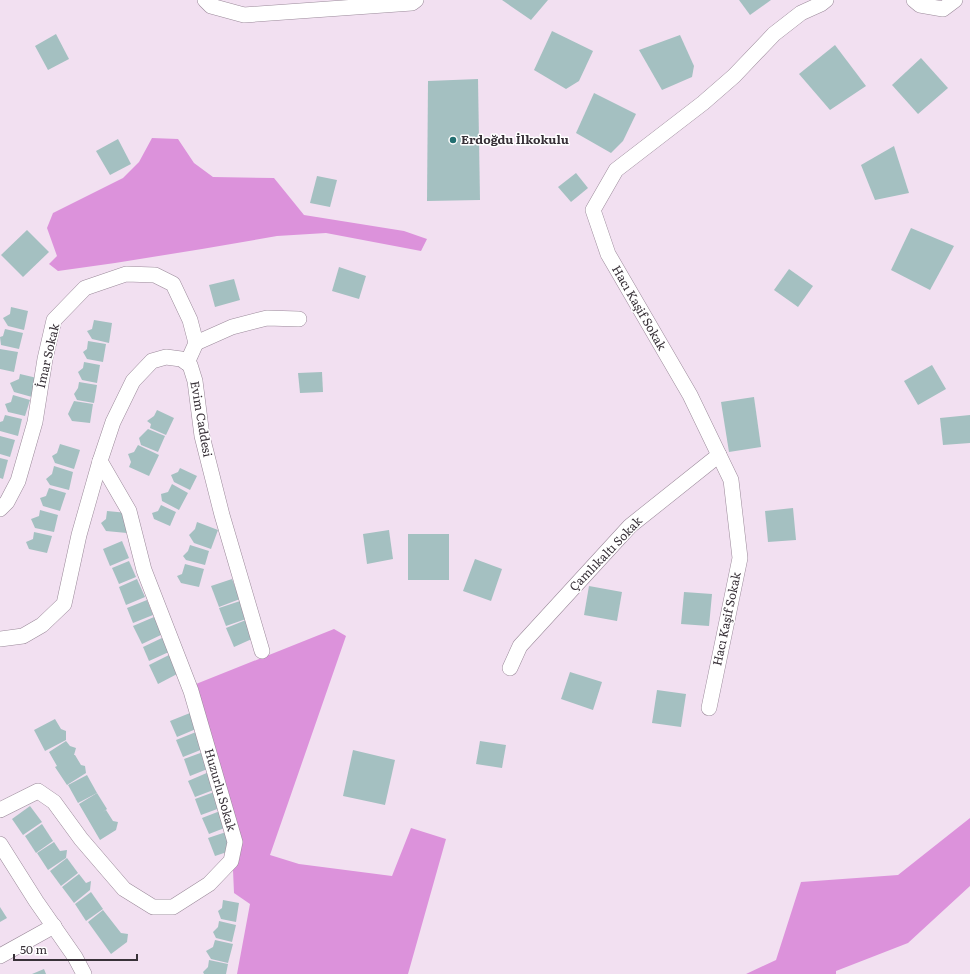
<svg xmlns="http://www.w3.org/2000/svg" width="970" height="974" viewBox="0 0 970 974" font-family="Literata,serif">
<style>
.forest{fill:#dc92db}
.building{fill:#a4c0c1}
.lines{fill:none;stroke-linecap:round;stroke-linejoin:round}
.minor-casing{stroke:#9b8a9a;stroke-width:16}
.minor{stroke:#fff;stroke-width:15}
.poi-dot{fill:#236f71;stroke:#fff;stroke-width:1.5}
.labels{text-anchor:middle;stroke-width:3;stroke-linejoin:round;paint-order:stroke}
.poi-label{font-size:12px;font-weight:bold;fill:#383138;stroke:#fff;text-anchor:start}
.street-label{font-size:12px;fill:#383138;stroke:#fff}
</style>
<rect width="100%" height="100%" fill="#f2e0f1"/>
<!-- forest -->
<g class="forest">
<polygon points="152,138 178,139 194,163 213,177 274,178 304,215 404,231 427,239 421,251 326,233 277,236 202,249 115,263 58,271 49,264 57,256 47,228 53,213 123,178 139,162"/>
<polygon points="334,629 346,636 270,855 299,864 392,876 411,828 446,839 408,974 237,974 250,904 234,893 233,870 240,857 240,841 196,684"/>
<polygon points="970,818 970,886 908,943 836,971 836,974 746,974 776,960 801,882 898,875"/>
</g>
<!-- building -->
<g class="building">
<polygon points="502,0 548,0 531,20"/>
<polygon points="739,0 771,0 750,15"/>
<polygon points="552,31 593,51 579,81 566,89 534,70"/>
<polygon points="56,34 69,59 48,70 35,46"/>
<polygon points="680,35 694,66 692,77 662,90 639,50"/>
<polygon points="835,45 866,86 830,110 799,74"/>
<polygon points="921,58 948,88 918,114 892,85"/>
<polygon points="478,79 480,200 427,201 428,81"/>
<polygon points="594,93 636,114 623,141 611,153 576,133"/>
<polygon points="118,139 131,164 110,175 96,151"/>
<polygon points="894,146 909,193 875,200 861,165"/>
<polygon points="576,173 588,188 571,202 558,187"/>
<polygon points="317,176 337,180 330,207 310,203"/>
<polygon points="911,228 954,246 930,290 891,270"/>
<polygon points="27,230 49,252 23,277 1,255"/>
<polygon points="339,267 366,276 359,299 332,291"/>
<polygon points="789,269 813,286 798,307 774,290"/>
<polygon points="234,279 240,300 215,307 209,285"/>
<polygon points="11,307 28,311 24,330 8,326 3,318 10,314"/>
<polygon points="94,320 112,323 109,343 92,339 87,331 92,329"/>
<polygon points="5,329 23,333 19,349 1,345 0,337 3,336"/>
<polygon points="88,341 106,344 103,362 87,359 83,352 87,349"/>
<polygon points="0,349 18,352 14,372 0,369"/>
<polygon points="84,362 100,365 97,383 82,380 78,372 83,368"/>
<polygon points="932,365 946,389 918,405 904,381"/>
<polygon points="322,372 323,392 300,393 298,373"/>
<polygon points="20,374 37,378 32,397 14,392 10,383 19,379"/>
<polygon points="79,382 97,385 94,403 77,400 74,394 78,388"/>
<polygon points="13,395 30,400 25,416 8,412 5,404 11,402"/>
<polygon points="754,397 761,447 729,452 721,402"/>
<polygon points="74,401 93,404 90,423 72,421 68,414"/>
<polygon points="157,410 174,418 166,435 150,428 151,424 147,421 154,416"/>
<polygon points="5,415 22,419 18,436 0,431 0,422 3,421"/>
<polygon points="970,415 970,443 943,445 940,418"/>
<polygon points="148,429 165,436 158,452 141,445 139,438"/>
<polygon points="0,436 15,440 10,457 0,454"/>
<polygon points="60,444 80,450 74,469 55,463 52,456 57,453"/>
<polygon points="138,445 159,455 149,476 129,467 131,462 128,454 134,452"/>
<polygon points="0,458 8,460 3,479 0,478"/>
<polygon points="54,466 73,472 69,490 50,485 46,479 52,474"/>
<polygon points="180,468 197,476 190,490 174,482 171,475 178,472"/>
<polygon points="172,484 188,493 179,510 162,501 161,494 168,492"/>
<polygon points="49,488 66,493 60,511 43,506 40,498 46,496"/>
<polygon points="161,505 176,512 170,526 154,519 152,513 158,511"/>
<polygon points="793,508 796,540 768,542 765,511"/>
<polygon points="40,510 58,515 54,532 35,528 31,519 39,516"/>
<polygon points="107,511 128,513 127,533 106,531 101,523 106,519"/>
<polygon points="197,522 218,530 211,549 194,543 189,535 195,529"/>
<polygon points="389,530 393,559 367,564 363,534"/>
<polygon points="34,532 52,536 47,553 29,549 26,542 33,539"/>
<rect x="408" y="534" width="41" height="46"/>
<polygon points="122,541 129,558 110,566 103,549"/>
<polygon points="190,545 209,551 205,565 186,560 183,556 188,551"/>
<polygon points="475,559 502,569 491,601 463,591"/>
<polygon points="129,561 136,577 119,584 112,568"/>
<polygon points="185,564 204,569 199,587 181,583 177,576 182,574"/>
<polygon points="137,579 145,597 126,605 119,587"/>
<polygon points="232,579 240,599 219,607 211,586"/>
<polygon points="589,586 622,592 617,621 584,615"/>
<polygon points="684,592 712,594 709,626 681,624"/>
<polygon points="147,600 153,615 133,623 127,608"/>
<polygon points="240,601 246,619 226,626 219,608"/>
<polygon points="154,617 163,634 142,644 133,626"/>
<polygon points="246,620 254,638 234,647 226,628"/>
<polygon points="164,637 171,651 149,661 143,647"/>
<polygon points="169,655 179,673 158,684 149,665"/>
<polygon points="570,672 602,682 593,710 561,699"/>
<polygon points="657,690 686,694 681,727 652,723"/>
<polygon points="190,713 196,729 177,737 170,721"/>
<polygon points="55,719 61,729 66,731 66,740 45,751 34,730"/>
<polygon points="196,732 203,749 183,757 176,740"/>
<polygon points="66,741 70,746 76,748 74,755 75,755 81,765 85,766 86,773 67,785 55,767 57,766 49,752"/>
<polygon points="480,741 506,745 502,768 476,764"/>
<polygon points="353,750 395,760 385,805 343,796"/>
<polygon points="203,752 210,768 190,776 184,759"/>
<polygon points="209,772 216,789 195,797 188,781"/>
<polygon points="87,775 97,793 78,803 68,785"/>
<polygon points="214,792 220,808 201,815 195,799"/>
<polygon points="97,793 107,809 103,812 106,810 113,821 118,822 116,830 100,840 79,804"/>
<polygon points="30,806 42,822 23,835 12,819"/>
<polygon points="220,811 227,827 209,834 202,818"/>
<polygon points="42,824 53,841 36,853 25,836"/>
<polygon points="226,832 233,850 215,856 208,838"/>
<polygon points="54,842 60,851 67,850 66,858 48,870 37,853"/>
<polygon points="67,858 78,873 61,886 50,871"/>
<polygon points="79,874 86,883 91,881 90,890 74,903 62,887"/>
<polygon points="91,892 103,909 86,921 75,904"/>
<polygon points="223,900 239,903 236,922 221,919 218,911 222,908"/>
<polygon points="0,907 7,918 0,922"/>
<polygon points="103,910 121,933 128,934 127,942 111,954 88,922"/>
<polygon points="219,921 236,925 232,942 216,938 213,932 218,927"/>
<polygon points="215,940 233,944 228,963 211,959 206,951 213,947"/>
<polygon points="209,960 228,964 226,974 204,974 203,972 208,967"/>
<polygon points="44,969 46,974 32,974"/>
</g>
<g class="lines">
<defs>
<g id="minor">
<polyline points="205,0 211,6 244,15 412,3 416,0"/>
<polyline points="914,0 920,5 943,9 955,0"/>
<polyline points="196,343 232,327 267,318 299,319"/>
<polyline points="0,509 7,502 18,481 35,422 45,359 54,320 85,288 126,274 155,275 173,284 190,320 196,343 187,363"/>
<polyline points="0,639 23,636 42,625 64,604 79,535 100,461 113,422 133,381 152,361 166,357 181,359 190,365 195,381 202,436 222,515 262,651"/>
<polyline points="510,668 520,646 630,526 719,455"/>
<polyline points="709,708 740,558 731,480 690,395 608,254 593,210 616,170 703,103 734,76 774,34 801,13 821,4 826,0"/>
<polyline points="0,810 38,791 54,802 81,839 124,889 153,907 173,907 209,884 231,861 235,842 191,691 144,570 129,511 100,461"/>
<polyline points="0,844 36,901 75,957 84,974"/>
<polyline points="0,956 54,926"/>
</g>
</defs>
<!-- minor casing -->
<use href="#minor" class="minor-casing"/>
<!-- minor -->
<use href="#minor" class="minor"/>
</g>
<!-- markers -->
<circle class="poi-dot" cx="453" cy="140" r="4"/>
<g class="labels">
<!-- poi labels -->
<g class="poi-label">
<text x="461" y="144">Erdoğdu İlkokulu</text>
</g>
<!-- street labels -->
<g class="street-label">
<text transform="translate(639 308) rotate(60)" y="4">Hacı Kaşif Sokak</text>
<text transform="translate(48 356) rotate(-77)" y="4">İmar Sokak</text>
<text transform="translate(201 419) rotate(80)" y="4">Evim Caddesi</text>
<text transform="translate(606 554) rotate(-46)" y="4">Çamlıkaltı Sokak</text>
<text transform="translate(727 619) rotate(-78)" y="4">Hacı Kaşif Sokak</text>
<text transform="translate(220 790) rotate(74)" y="4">Huzurlu Sokak</text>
</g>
</g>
<!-- scale -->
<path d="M14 954v6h123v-6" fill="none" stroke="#383138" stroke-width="2"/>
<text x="20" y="954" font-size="12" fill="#383138" stroke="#ffffff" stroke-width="3" paint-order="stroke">50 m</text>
</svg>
